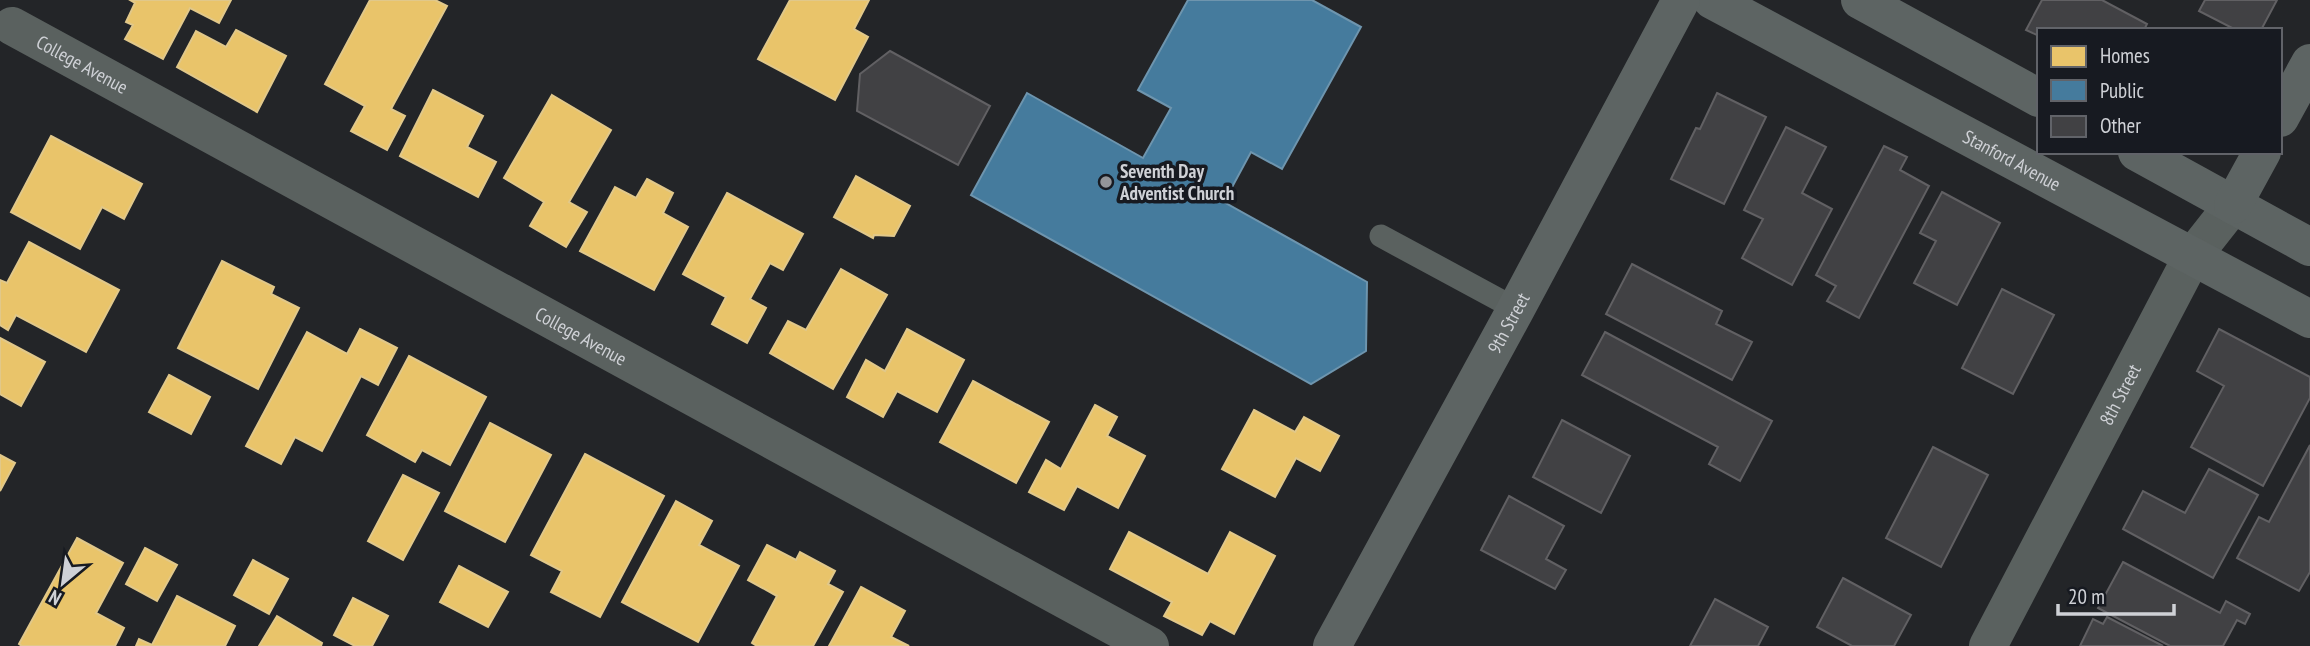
<svg xmlns="http://www.w3.org/2000/svg" width="2310" height="646" viewBox="0 0 2310 646" font-family="'PT Sans Narrow',sans-serif">
<style>
.homes{fill:#e9c46a;stroke:#e1c88a;stroke-width:2}
.public{fill:#457b9d;stroke:#6e95ae;stroke-width:2}
.building{fill:#414144;stroke:#616063;stroke-width:2}
.lines{fill:none;stroke-linecap:round;stroke-linejoin:round}
.lane{stroke:#5a615f;stroke-width:23}
.street{stroke:#5a615f;stroke-width:38}
.secondary{stroke:#5d6463;stroke-width:38}
.poi-dot{fill:#939599;stroke:#171a21;stroke-width:2.5}
.labels{text-anchor:middle;stroke-width:7;stroke-linejoin:round;paint-order:stroke}
.street-label{font-size:19px;fill:#cfd1d6;stroke:#171a21}
.poi-label{font-size:19px;font-weight:bold;fill:#cfd1d6;stroke:#171a21;text-anchor:start}
</style>
<rect width="100%" height="100%" fill="#232528"/>
<!-- homes -->
<g class="homes">
<polygon points="130,0 231,0 219,23 190,8 163,59 125,39 133,25 126,22 135,3"/>
<polygon points="370,0 435,0 447,6 391,109 405,116 387,150 351,131 365,106 325,84"/>
<polygon points="790,0 869,0 854,29 868,37 835,100 758,59"/>
<polygon points="236,30 286,56 257,112 177,67 196,31 226,47"/>
<polygon points="433,90 483,116 467,147 496,162 478,197 400,156"/>
<polygon points="552,95 611,130 569,202 587,212 566,247 530,226 544,202 504,178"/>
<polygon points="51,136 142,184 124,219 102,207 80,249 11,212"/>
<polygon points="856,176 910,206 894,236 874,235 873,238 834,217"/>
<polygon points="647,179 673,193 663,213 688,227 654,290 580,251 615,187 636,198"/>
<polygon points="727,193 803,234 783,270 770,263 750,299 766,308 747,343 712,324 726,297 683,274"/>
<polygon points="29,242 119,290 86,352 16,315 8,330 0,325 0,280 7,283"/>
<polygon points="222,261 274,287 271,294 299,308 258,389 178,348"/>
<polygon points="841,269 887,295 833,389 770,353 788,321 806,330"/>
<polygon points="360,329 397,348 378,385 361,376 322,451 295,437 281,464 246,446 307,332 347,354"/>
<polygon points="907,329 964,360 937,412 897,391 883,417 847,397 866,360 885,371"/>
<polygon points="0,338 45,362 21,406 0,394"/>
<polygon points="409,356 486,397 450,465 422,450 415,462 367,435"/>
<polygon points="169,375 210,397 191,434 149,412"/>
<polygon points="973,381 1049,422 1016,483 940,442"/>
<polygon points="1095,405 1117,417 1107,436 1145,456 1118,508 1077,486 1064,510 1029,492 1046,460 1061,469"/>
<polygon points="1254,410 1295,432 1304,417 1339,436 1320,471 1296,458 1275,497 1222,469"/>
<polygon points="490,423 551,455 505,542 445,511"/>
<polygon points="585,454 664,496 600,617 551,592 562,571 531,555"/>
<polygon points="0,455 15,463 0,491"/>
<polygon points="403,475 439,493 403,560 368,541"/>
<polygon points="676,501 712,521 699,545 739,566 698,642 622,602"/>
<polygon points="1129,532 1208,574 1230,532 1275,556 1234,634 1210,621 1202,635 1164,616 1172,602 1110,569"/>
<polygon points="77,538 123,563 96,613 124,628 115,646 22,646 19,644"/>
<polygon points="767,545 796,560 800,552 835,571 828,584 843,592 813,646 757,646 752,643 777,596 748,580"/>
<polygon points="145,548 177,565 157,601 126,584"/>
<polygon points="253,560 288,579 269,614 234,595"/>
<polygon points="459,566 508,592 488,627 440,602"/>
<polygon points="861,587 905,611 891,637 909,646 829,646"/>
<polygon points="177,596 235,626 225,646 136,646 139,639 152,645"/>
<polygon points="353,598 388,616 372,646 355,646 334,635"/>
<polygon points="277,616 322,643 321,646 259,646"/>
</g>
<!-- public -->
<polygon class="public" points="1188,0 1312,0 1361,27 1282,169 1251,152 1224,202 1367,282 1366,351 1311,384 971,195 1027,93 1143,158 1171,108 1138,90"/>
<!-- building -->
<g class="building">
<polygon points="2042,0 2102,0 2147,24 2144,30 2039,30 2039,36 2026,30"/>
<polygon points="2205,0 2277,0 2261,30 2236,30 2199,11"/>
<polygon points="890,51 990,106 958,165 857,111 860,74"/>
<polygon points="1717,93 1766,117 1724,204 1671,179 1696,128 1700,129"/>
<polygon points="1786,127 1826,147 1802,193 1832,209 1792,285 1742,258 1763,219 1744,210"/>
<polygon points="1884,146 1907,157 1900,170 1929,186 1859,318 1827,301 1836,286 1816,275"/>
<polygon points="1942,192 2000,223 1957,305 1914,283 1936,241 1920,233"/>
<polygon points="1632,264 1722,311 1716,324 1752,342 1732,380 1606,314"/>
<polygon points="2002,289 2054,315 2013,394 1962,368"/>
<polygon points="2219,329 2310,377 2310,398 2263,486 2191,447 2224,386 2197,371"/>
<polygon points="1605,332 1772,421 1740,481 1709,464 1718,447 1582,375"/>
<polygon points="1562,420 1630,456 1601,513 1533,477"/>
<polygon points="2310,445 2310,572 2299,591 2237,558 2259,517 2269,522"/>
<polygon points="1933,447 1988,475 1941,567 1886,538"/>
<polygon points="2209,469 2258,495 2213,578 2123,529 2143,491 2185,513"/>
<polygon points="1509,496 1564,526 1546,559 1566,570 1555,589 1481,550"/>
<polygon points="2123,562 2220,613 2226,601 2250,614 2245,624 2237,620 2223,646 2170,646 2098,608"/>
<polygon points="1843,578 1911,615 1894,646 1852,646 1817,627"/>
<polygon points="1715,599 1768,627 1758,646 1690,646"/>
<polygon points="2107,617 2163,646 2080,646 2093,619 2103,624"/>
</g>
<g class="lines">
<!-- lane -->
<polyline class="lane" points="1381,236 1516,309"/>
<!-- street -->
<g class="street">
<path id="s1" d="M12 26 1150 646"/>
<path id="s2" d="M1988 646 2192 257 2233 205"/>
</g>
<!-- secondary -->
<g class="secondary">
<path id="s3" d="M1712 0 2310 319"/>
<polyline points="1860,0 2039,98"/>
<polyline points="2280,118 2310,63"/>
<polyline points="2137,152 2310,247"/>
<polyline points="2233,205 2262,152"/>
<path id="s4" d="M1332 646 1516 309 1681 0"/>
</g>
</g>
<!-- markers -->
<circle class="poi-dot" cx="1106" cy="182" r="7"/>
<g class="labels">
<!-- street labels -->
<g class="street-label">
<text dy="7" stroke="none"><textPath href="#s1" startOffset="80">College Avenue</textPath></text>
<text dy="7" stroke="none"><textPath href="#s3" startOffset="340">Stanford Avenue</textPath></text>
<text dy="7" stroke="none"><textPath href="#s4" startOffset="368">9th Street</textPath></text>
<text dy="7" stroke="none"><textPath href="#s1" startOffset="648">College Avenue</textPath></text>
<text dy="7" stroke="none"><textPath href="#s2" startOffset="284">8th Street</textPath></text>
</g>
<!-- poi labels -->
<g class="poi-label">
<text x="1120" y="178">Seventh Day<tspan x="1120" dy="22">Adventist Church</tspan></text>
</g>
</g>
<!-- legend -->
<rect x="2037" y="28" width="245" height="126" fill="#171a21" stroke="#616369" stroke-width="2"/>
<rect x="2051" y="46" width="35" height="21" fill="#e9c46a" stroke="#616369" stroke-width="2"/>
<text x="2100" y="63" font-size="21" fill="#cfd1d6">Homes</text>
<rect x="2051" y="80" width="35" height="21" fill="#457b9d" stroke="#616369" stroke-width="2"/>
<text x="2100" y="98" font-size="21" fill="#cfd1d6">Public</text>
<rect x="2051" y="116" width="35" height="21" fill="#414144" stroke="#616369" stroke-width="2"/>
<text x="2100" y="133" font-size="21" fill="#cfd1d6">Other</text>
<!-- north arrow -->
<g transform="translate(63 583) rotate(209)" stroke="#171a21" stroke-width="5" paint-order="stroke">
<path d="M0-5L12 26L0 18L-12 26Z" fill="#cfd1d6"/>
<text y="-10" font-size="19" font-weight="bold" text-anchor="middle" fill="#cfd1d6">N</text>
</g>
<!-- scale -->
<path d="M2058 604v10h116v-10" fill="none" stroke="#cfd1d6" stroke-width="3.5"/>
<text x="2068" y="604" font-size="21" fill="#cfd1d6" stroke="#171a21" stroke-width="5" paint-order="stroke">20 m</text>
</svg>
